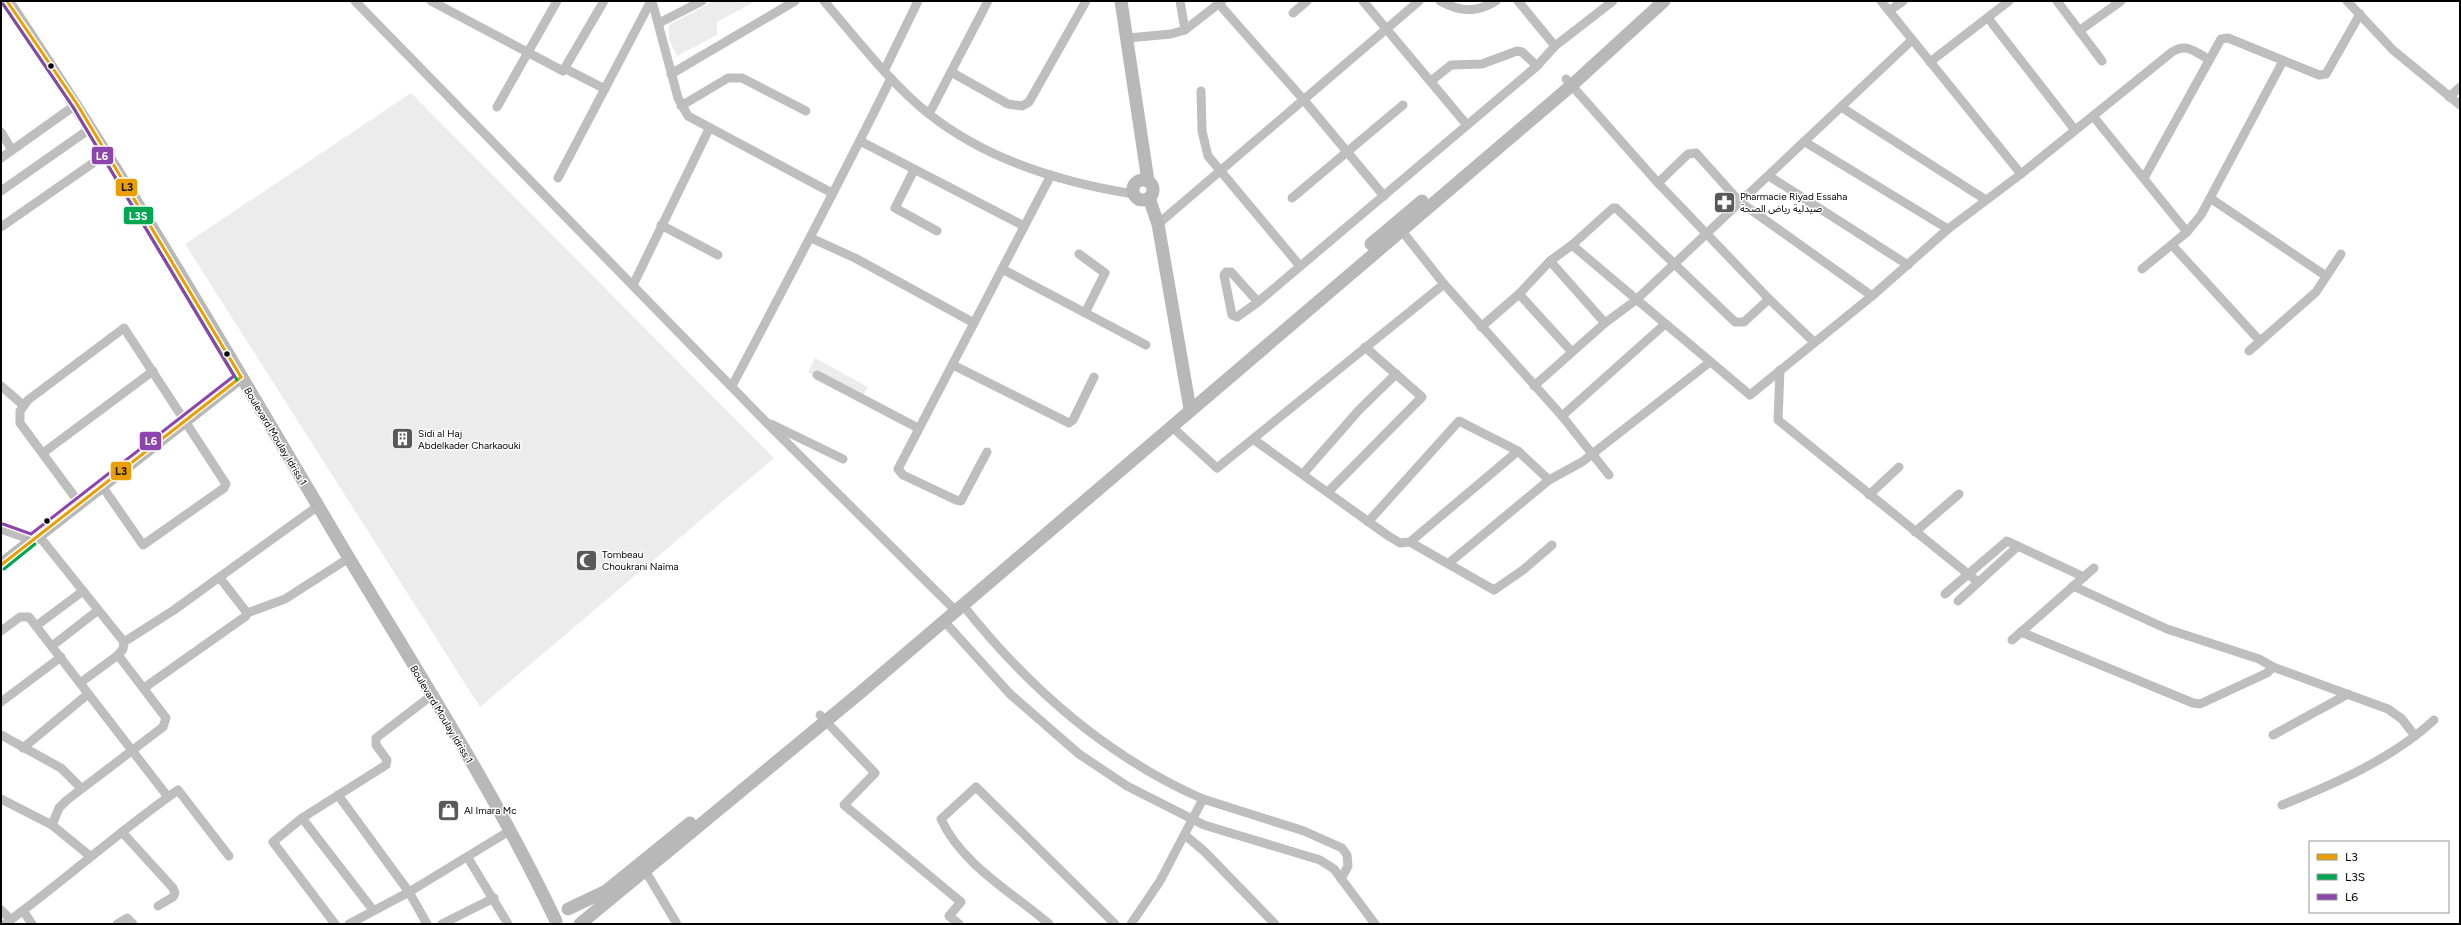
<svg xmlns="http://www.w3.org/2000/svg" width="2461" height="925" viewBox="0 0 2461 925" font-family="Figtree,'Noto Sans Arabic',sans-serif">
<style>
.green{fill:#ececec}
.lines{fill:none;stroke-linecap:round;stroke-linejoin:round}
.street{stroke:#bebebe;stroke-width:9}
.secondary{stroke:#b8b8b8;stroke-width:13}
.bus-1-casing{stroke:#fff;stroke-width:6}
.bus-2-casing{stroke:#fff;stroke-width:6}
.bus-3-casing{stroke:#fff;stroke-width:6}
.bus-1{stroke:#eb9e00;stroke-width:3}
.bus-2{stroke:#00a651;stroke-width:3}
.bus-3{stroke:#8e44ad;stroke-width:3}
.bus-dot{fill:#000;stroke:#fff;stroke-width:1.5}
.labels{text-anchor:middle;stroke-width:3;stroke-linejoin:round;paint-order:stroke}
.poi-label{font-size:10px;fill:#000;stroke:#fff;text-anchor:start}
.street-label{font-size:10px;fill:#000;stroke:#fff}
.line-badge{stroke:#fff;stroke-width:1.5}
.badge-label{font-size:11px;text-anchor:middle;font-weight:bold;fill:#fff}
.pale-badge-label{font-size:11px;text-anchor:middle;font-weight:bold;fill:#111}
</style>
<rect width="100%" height="100%" fill="#fff"/>
<!-- green -->
<g class="green">
<polygon points="714,1 756,1 717,22 717,35 677,56 669,39 669,25"/>
<polygon points="411,93 774,458 480,707 185,244"/>
<polygon points="815,358 868,387 860,400 808,372"/>
</g>
<g class="lines">
<!-- street -->
<g class="street">
<polyline points="355,1 766,422 955,610"/>
<polyline points="431,1 563,71 604,1"/>
<polyline points="652,1 678,98 688,116 832,193"/>
<path d="M824 1C857 39 890 83 929 114 987 160 1063 183 1134 194"/>
<polyline points="1180,1 1185,30"/>
<polyline points="1363,1 1467,125"/>
<path d="M1440 1C1460 12 1477 13 1496 1"/>
<polyline points="1518,1 1555,46"/>
<polyline points="1881,1 2021,174"/>
<polyline points="2057,1 2102,61"/>
<polyline points="2347,1 2393,50 2460,105"/>
<polyline points="1219,4 1303,99 1384,196"/>
<polyline points="1889,11 1903,1"/>
<polyline points="1293,13 1307,1"/>
<polyline points="1988,18 2075,130"/>
<polyline points="659,23 702,1"/>
<polyline points="2079,31 2121,1"/>
<polyline points="1128,38 1171,34 1185,30 1222,1"/>
<polyline points="1930,62 2009,1"/>
<polyline points="566,69 605,89"/>
<polyline points="885,69 918,1"/>
<polyline points="951,72 1008,104 1022,106 1029,102 1086,1"/>
<polyline points="671,74 795,1"/>
<polyline points="1566,79 1658,183 1769,299 1814,342"/>
<polyline points="1431,81 1451,65 1482,64 1517,51 1522,52 1537,66"/>
<polyline points="1201,91 1202,131 1208,156 1300,266"/>
<polyline points="2449,97 2460,87"/>
<polyline points="681,106 728,78 742,78 806,111"/>
<polyline points="497,107 557,1"/>
<polyline points="1841,107 1986,200"/>
<polyline points="929,114 988,1"/>
<polyline points="2093,116 2187,232"/>
<polyline points="1,132 12,150"/>
<polyline points="860,141 1024,226"/>
<polyline points="1805,142 1948,229"/>
<polyline points="1,158 77,104"/>
<polyline points="914,170 895,208 937,231"/>
<polyline points="1769,176 1908,265"/>
<polyline points="558,178 651,1"/>
<polyline points="2144,178 2221,39 2228,38 2319,75 2326,74 2360,14"/>
<polyline points="1658,183 1688,154 1696,153 1740,202 1872,296"/>
<polyline points="1,191 91,128"/>
<polyline points="1292,198 1403,105"/>
<polyline points="2210,198 2326,276"/>
<polyline points="1158,224 1419,1"/>
<polyline points="661,225 718,255"/>
<polyline points="1398,226 1444,284 1562,416 1609,475"/>
<polyline points="1,227 106,154"/>
<polyline points="811,238 855,258 974,323"/>
<polyline points="1572,245 1613,208 1616,208 1735,322 1744,322 1769,299"/>
<polyline points="2172,245 2260,341"/>
<polyline points="1079,254 1105,273 1085,313"/>
<polyline points="1550,261 1605,323"/>
<polyline points="1002,269 1146,345"/>
<polyline points="2142,269 2187,232 2201,215 2283,61"/>
<polyline points="633,285 709,129"/>
<polyline points="1519,294 1572,352"/>
<polyline points="1258,302 1231,272 1226,272 1224,275 1232,315 1237,317 1258,302 1537,66 1555,46 1613,1"/>
<path d="M1481 327 1519 294 1550 261 1572 245 1750 395 1872 296 1948 229 2021 174 2172 52C2186 43 2194 51 2208 59"/>
<polyline points="2249,351 2316,292 2341,254"/>
<polyline points="953,365 1069,423 1073,420 1094,377"/>
<polyline points="1780,370 1778,420 1978,582"/>
<polyline points="817,375 918,428"/>
<polyline points="1,386 23,405"/>
<path d="M732 386C786 284 840 182 891 78"/>
<polyline points="1534,386 1605,323 1636,300 1912,40"/>
<polyline points="1562,416 1665,324"/>
<polyline points="771,424 843,459"/>
<polyline points="1171,426 1217,468 1444,284"/>
<polyline points="1253,439 1387,535 1400,543 1410,542 1494,590 1523,570 1552,545"/>
<polyline points="987,452 961,501 956,500 903,475 898,469 1051,175"/>
<polyline points="43,453 153,371"/>
<polyline points="1303,474 1359,410 1396,374"/>
<polyline points="1328,492 1422,397 1365,347"/>
<polyline points="1869,495 1899,467"/>
<polyline points="80,504 20,423 20,411 28,400 124,328 226,484 224,488 143,545 102,486"/>
<polyline points="1368,522 1459,421 1518,451 1549,480"/>
<polyline points="1,529 32,540"/>
<polyline points="1915,532 1959,494"/>
<polyline points="39,536 124,642 123,649 118,655 166,718 163,727 67,800 59,808 52,825"/>
<polyline points="1410,542 1518,451"/>
<polyline points="1449,563 1549,480 1582,462 1710,362"/>
<polyline points="2073,586 2167,629 2259,659 2273,667"/>
<polyline points="1945,594 2007,541 2084,577"/>
<polyline points="1958,601 2018,546"/>
<path d="M962 604C1026 685 1107 757 1203 799L1160 881 1131 924"/>
<polyline points="247,613 285,599 349,558"/>
<polyline points="943,620 1010,694 1079,754 1127,786 1204,825 1320,860 1334,869 1375,924"/>
<polyline points="36,626 83,591"/>
<polyline points="1,631 20,617 29,617 168,797"/>
<polyline points="2021,632 2193,703 2200,704 2267,673 2273,667 2388,709 2402,719 2415,736"/>
<polyline points="2012,640 2094,568"/>
<polyline points="124,642 174,610 318,506"/>
<polyline points="52,646 97,611"/>
<polyline points="80,683 118,655"/>
<polyline points="144,688 246,616 247,613 244,609 220,578"/>
<polyline points="1,702 61,657"/>
<polyline points="820,715 875,773 844,805 961,902 949,916 959,924"/>
<polyline points="1,735 61,768 81,788"/>
<polyline points="2273,735 2348,694"/>
<polyline points="23,748 88,694"/>
<polyline points="338,795 409,892 427,924"/>
<polyline points="1,799 52,825 90,856"/>
<polyline points="1203,799 1304,831 1342,848 1347,855 1348,866 1341,879"/>
<path d="M2282 805C2334 784 2392 759 2434 720"/>
<polyline points="302,818 373,910"/>
<polyline points="122,832 173,888 175,893 173,897 158,906"/>
<polyline points="1185,835 1205,852 1275,924"/>
<polyline points="468,858 508,924"/>
<polyline points="643,867 677,924"/>
<polyline points="1,910 11,920"/>
<polyline points="24,912 32,924"/>
<path d="M5 924C64 881 118 832 178 790L229 856"/>
<polyline points="117,924 127,918 133,924"/>
<polyline points="335,924 273,842 302,818 386,765 387,760 376,745 376,738 431,696"/>
<polyline points="349,924 409,892 511,830"/>
<polyline points="442,924 494,898"/>
<path d="M1049 924C1012 892 962 865 941 819L976 787 1115 924"/>
</g>
<!-- secondary -->
<g class="secondary">
<path d="M7 1C124 175 230 357 337 538 412 664 493 788 556 921"/>
<polyline points="1121,1 1148,181"/>
<circle cx="1143" cy="190" r="10"/>
<polyline points="1149,198 1158,224 1190,409"/>
<polyline points="1371,244 1422,201"/>
<polyline points="1,565 241,377"/>
<polyline points="568,909 606,891 690,823"/>
<polyline points="580,924 861,692 1572,85 1664,1"/>
</g>
<defs>
<g id="bus-1">
<polyline points="7,1 77,104 241,377"/>
<polyline points="1,565 241,377"/>
</g>
<g id="bus-2">
<polyline points="3,4 73,107 237,380"/>
<polyline points="4,569 35,544"/>
</g>
<polyline id="bus-3" points="3,524 31,534 234,376 73,107 3,4"/>
</defs>
<!-- bus-1 casing -->
<use href="#bus-1" class="bus-1-casing"/>
<!-- bus-2 casing -->
<use href="#bus-2" class="bus-2-casing"/>
<!-- bus-3 casing -->
<use href="#bus-3" class="bus-3-casing"/>
<!-- bus-1 -->
<use href="#bus-1" class="bus-1"/>
<!-- bus-2 -->
<use href="#bus-2" class="bus-2"/>
<!-- bus-3 -->
<use href="#bus-3" class="bus-3"/>
</g>
<!-- icons -->
<defs>
<symbol id="pharmacy-square" viewBox="-11 -11 22 22"><rect x="-9" y="-9" width="18" height="18" rx="4" fill="#595959" stroke="#fff"/><path d="M-2-6h4v4h4v4h-4v4h-4v-4h-4v-4h4Z" fill="#fff"/></symbol>
<symbol id="building-square" viewBox="-11 -11 22 22"><rect x="-9" y="-9" width="18" height="18" rx="4" fill="#595959" stroke="#fff"/><path d="M-4-6H4V6H1V3H-1V6H-4ZM-2.5-4.3h1.7v1.8h-1.7ZM.8-4.3h1.7v1.8H.8ZM-2.5-1h1.7V.8h-1.7ZM.8-1h1.7V.8H.8Z" fill="#fff"/></symbol>
<symbol id="mosque-square" viewBox="-11 -11 22 22"><rect x="-9" y="-9" width="18" height="18" rx="4" fill="#595959" stroke="#fff"/><path d="M3.5-4.9A6 6 0 1 0 3.5 4.9A5 5 0 1 1 3.5-4.9Z" fill="#fff"/></symbol>
<symbol id="shop-square" viewBox="-11 -11 22 22"><rect x="-9" y="-9" width="18" height="18" rx="4" fill="#595959" stroke="#fff"/><path d="M-5-2.5h2.3a2.7 3.5 0 0 1 5.4 0H5L5.5 6h-11ZM-1.5-2.5h3a1.5 2.3 0 0 0-3 0Z" fill="#fff"/></symbol>
</defs>
<g fill-rule="evenodd">
<use href="#pharmacy-square" x="1712" y="190" width="25" height="25"/>
<use href="#building-square" x="390" y="426" width="25" height="25"/>
<use href="#mosque-square" x="574" y="548" width="25" height="25"/>
<use href="#shop-square" x="436" y="798" width="25" height="25"/>
</g>
<!-- markers -->
<g class="bus-dot">
<circle cx="51" cy="66" r="3.5"/>
<circle cx="227" cy="354" r="3.5"/>
<circle cx="47" cy="521" r="3.5"/>
</g>
<g class="labels">
<!-- poi labels -->
<g class="poi-label">
<text x="1740" y="200">Pharmacie Riyad Essaha<tspan x="1740" dy="12">صيدلية رياض الصحة</tspan></text>
<text x="418" y="437">Sidi al Haj<tspan x="418" dy="12">Abdelkader Charkaouki</tspan></text>
<text x="602" y="558">Tombeau<tspan x="602" dy="12">Choukrani Naïma</tspan></text>
<text x="464" y="814">Al Imara Mc</text>
</g>
<!-- street labels -->
<g class="street-label">
<text transform="translate(276 436) rotate(59)" y="4">Boulevard Moulay Idriss 1</text>
<text transform="translate(442 714) rotate(59)" y="4">Boulevard Moulay Idriss 1</text>
</g>
</g>
<g class="line-badge">
<rect x="91" y="146" width="23" height="19" rx="4" fill="#8e44ad"/>
<rect x="115" y="178" width="23" height="19" rx="4" fill="#eb9e00"/>
<rect x="123" y="206" width="31" height="19" rx="4" fill="#00a651"/>
<rect x="139" y="431" width="23" height="20" rx="4" fill="#8e44ad"/>
<rect x="110" y="461" width="22" height="20" rx="4" fill="#eb9e00"/>
</g>
<g class="badge-label">
<text x="102" y="160">L6</text>
<text x="138" y="220">L3S</text>
<text x="151" y="445">L6</text>
</g>
<g class="pale-badge-label">
<text x="127" y="191">L3</text>
<text x="121" y="475">L3</text>
</g>
<!-- border -->
<rect width="2461" height="925" fill="none" stroke="#000000" stroke-width="4"/>
<!-- legend -->
<rect x="2309" y="841" width="140" height="72" fill="#ffffff" stroke="#999999"/>
<rect x="2317" y="854" width="20" height="6" fill="#eb9e00" stroke="#999999"/>
<text x="2345" y="861" font-size="12" fill="#000000">L3</text>
<rect x="2317" y="874" width="20" height="6" fill="#00a651" stroke="#999999"/>
<text x="2345" y="881" font-size="12" fill="#000000">L3S</text>
<rect x="2317" y="894" width="20" height="6" fill="#8e44ad" stroke="#999999"/>
<text x="2345" y="901" font-size="12" fill="#000000">L6</text>
</svg>
